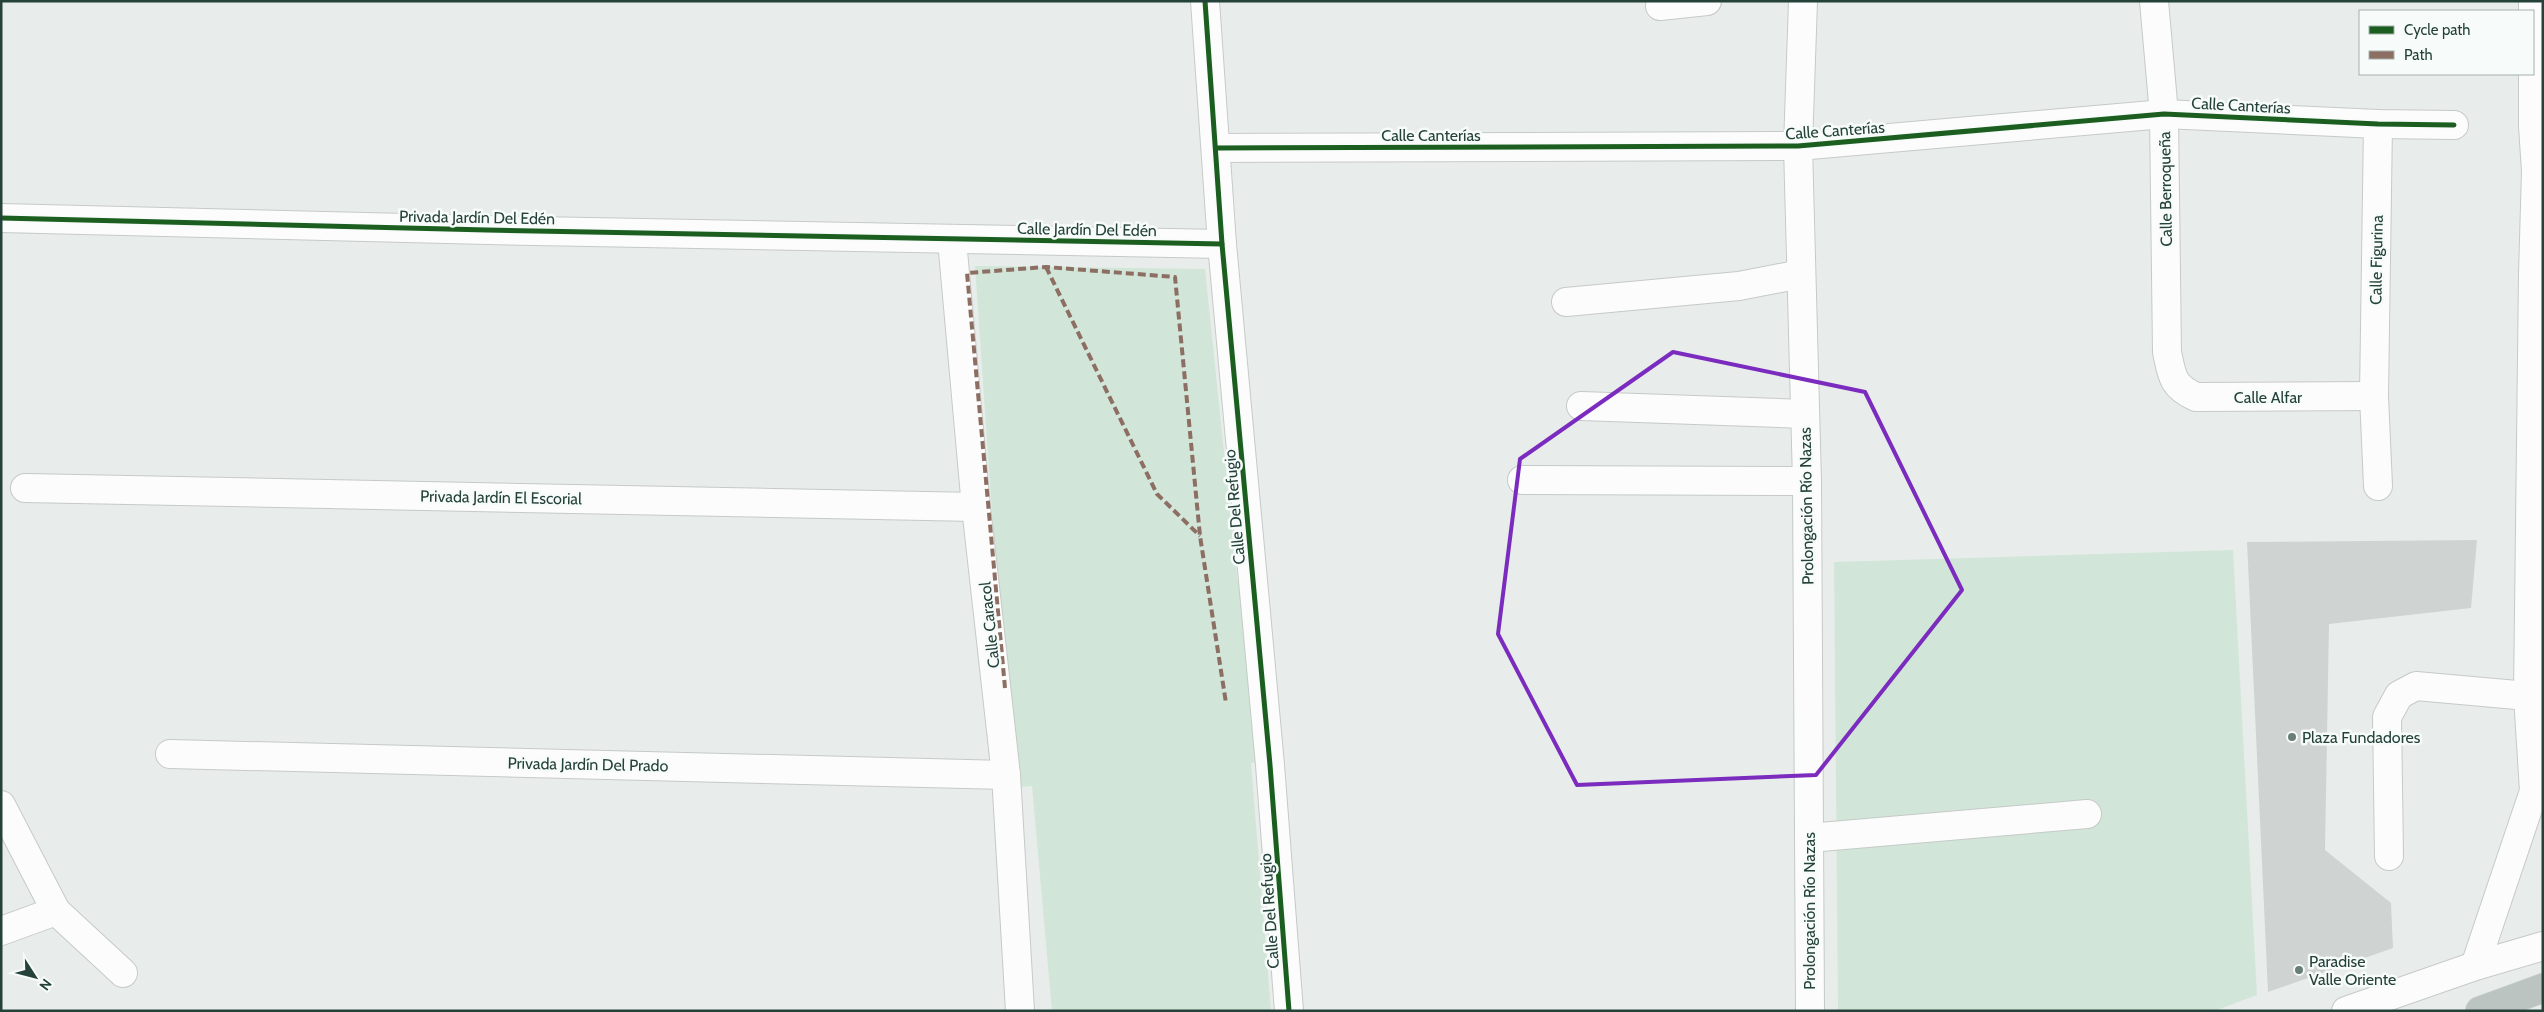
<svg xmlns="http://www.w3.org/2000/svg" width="2544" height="1012" viewBox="0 0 2544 1012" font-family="Cabin,sans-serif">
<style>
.green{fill:#d1e6d8}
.building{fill:#cfd4d2}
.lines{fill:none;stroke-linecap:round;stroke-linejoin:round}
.minor-casing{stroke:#c5cac8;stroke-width:30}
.highway-casing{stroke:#c3ccc9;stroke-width:30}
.minor{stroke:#fcfcfc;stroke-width:28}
.highway{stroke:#bcc4c2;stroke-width:28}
.quiet{stroke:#8d6e63;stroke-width:4;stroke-dasharray:8 4;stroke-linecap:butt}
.cycleway-casing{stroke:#f7fbf9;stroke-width:8}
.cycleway{stroke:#1b5e20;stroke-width:5}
.marked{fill:none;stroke:#7b2cbf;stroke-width:4;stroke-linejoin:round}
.poi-dot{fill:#697e78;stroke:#f7fbf9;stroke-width:2}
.labels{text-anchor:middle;stroke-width:5;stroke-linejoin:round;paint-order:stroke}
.street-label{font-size:16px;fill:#24423a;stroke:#f7fbf9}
.poi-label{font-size:16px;fill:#24423a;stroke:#f7fbf9;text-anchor:start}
</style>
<rect width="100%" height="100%" fill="#e8edeb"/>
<!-- green -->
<g class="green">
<polygon points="975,266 1205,269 1237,577 1271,760 1251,763 1271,1011 1052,1011 1032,786 1011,788"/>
<polygon points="2233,550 2257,995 2214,1011 1838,1011 1834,562"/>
</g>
<!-- building -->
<polygon class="building" points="2477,540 2471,608 2329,624 2325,850 2391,903 2393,948 2268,992 2247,542"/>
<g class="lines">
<defs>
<g id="minor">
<polyline points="1205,1 1222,244 1270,765 1289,1011"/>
<polyline points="1803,1 1798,146 1807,481 1810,1011"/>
<path d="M2154 1 2164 114 2167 352C2172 376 2172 386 2196 397L2374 396"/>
<polyline points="1660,6 1707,1"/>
<polyline points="2378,124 2374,396 2378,486"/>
<polyline points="1217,148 1798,146 2164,114 2378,124 2454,125"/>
<polyline points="1,218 487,230 1222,244"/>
<polyline points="952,240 976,507 1006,775 1020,1011"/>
<polyline points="1566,302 1739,286 1801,274"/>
<polyline points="1581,406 1805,414"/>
<polyline points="1522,480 1807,481"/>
<polyline points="25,488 976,507"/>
<polyline points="170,754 1006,775"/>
<polyline points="1,805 56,911 123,973"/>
<polyline points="1809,838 2087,814"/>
<polyline points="2389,856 2387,717 2399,695 2416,686 2528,696"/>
<polyline points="1,931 56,911"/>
<polyline points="2475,966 2534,791 2528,696 2533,274 2536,171 2533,126 2533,1"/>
<polyline points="2346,1011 2475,966 2543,946"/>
</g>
<polyline id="highway" points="2480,1011 2543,988"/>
</defs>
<!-- minor casing -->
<use href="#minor" class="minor-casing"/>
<!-- highway casing -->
<use href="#highway" class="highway-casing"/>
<!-- minor -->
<use href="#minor" class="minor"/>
<!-- highway -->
<use href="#highway" class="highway"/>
<!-- quiet -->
<g class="quiet">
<polyline points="1046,267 1157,494 1200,536"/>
<polyline points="1005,688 967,273 1046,267 1175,277 1200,536 1226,703"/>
</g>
<defs>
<g id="cycleway">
<polyline points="1205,1 1222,244 1270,765 1289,1011"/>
<polyline points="1217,148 1798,146 2164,114 2378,124 2454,125"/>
<polyline points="1,218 487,230 1222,244"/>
</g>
</defs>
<!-- cycleway casing -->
<use href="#cycleway" class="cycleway-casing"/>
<!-- cycleway -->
<use href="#cycleway" class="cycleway"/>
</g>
<!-- marked area -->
<path class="marked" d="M1673 352 1865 392 1962 590 1816 775 1577 785 1498 634 1520 459Z"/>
<!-- markers -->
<g class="poi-dot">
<circle cx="2292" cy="737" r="5"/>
<circle cx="2299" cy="970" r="5"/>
</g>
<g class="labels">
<!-- street labels -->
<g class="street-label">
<text transform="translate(2241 105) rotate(3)" y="6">Calle Canterías</text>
<text transform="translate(1835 130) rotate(-4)" y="6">Calle Canterías</text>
<text x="1431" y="141">Calle Canterías</text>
<text transform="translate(2165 189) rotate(-91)" y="6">Calle Berroqueña</text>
<text transform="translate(477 217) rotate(1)" y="6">Privada Jardín Del Edén</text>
<text transform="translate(1087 229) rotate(1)" y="6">Calle Jardín Del Edén</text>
<text transform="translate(2376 260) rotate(-89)" y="6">Calle Figurina</text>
<text x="2268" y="403">Calle Alfar</text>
<text transform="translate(501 497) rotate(1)" y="6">Privada Jardín El Escorial</text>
<text transform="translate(1806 506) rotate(-91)" y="6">Prolongación Río Nazas</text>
<text transform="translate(1234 507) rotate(-95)" y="6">Calle Del Refugio</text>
<text transform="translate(989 625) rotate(-96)" y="6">Calle Caracol</text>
<text transform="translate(588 764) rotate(1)" y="6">Privada Jardín Del Prado</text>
<text transform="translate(1269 911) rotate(-94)" y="6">Calle Del Refugio</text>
<text transform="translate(1809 911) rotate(-90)" y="6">Prolongación Río Nazas</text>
</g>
<!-- poi labels -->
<g class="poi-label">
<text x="2302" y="743">Plaza Fundadores</text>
<text x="2309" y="967">Paradise<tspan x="2309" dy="18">Valle Oriente</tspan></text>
</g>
</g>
<!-- border -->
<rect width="2544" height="1012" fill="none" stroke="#24423a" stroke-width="5"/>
<!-- legend -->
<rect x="2359" y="10" width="175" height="65" fill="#f7fbf9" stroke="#a3b1ad"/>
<rect x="2369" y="26" width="25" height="8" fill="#1b5e20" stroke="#a3b1ad"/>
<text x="2404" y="35" font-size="15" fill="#24423a">Cycle path</text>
<rect x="2369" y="51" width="25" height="8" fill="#8d6e63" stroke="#a3b1ad"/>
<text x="2404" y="60" font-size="15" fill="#24423a">Path</text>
<!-- north arrow -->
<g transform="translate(35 977) rotate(126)" stroke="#f7fbf9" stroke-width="4" paint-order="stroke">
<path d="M0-4L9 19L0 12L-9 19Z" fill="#24423a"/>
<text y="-8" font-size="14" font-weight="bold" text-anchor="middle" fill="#24423a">N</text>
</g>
</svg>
